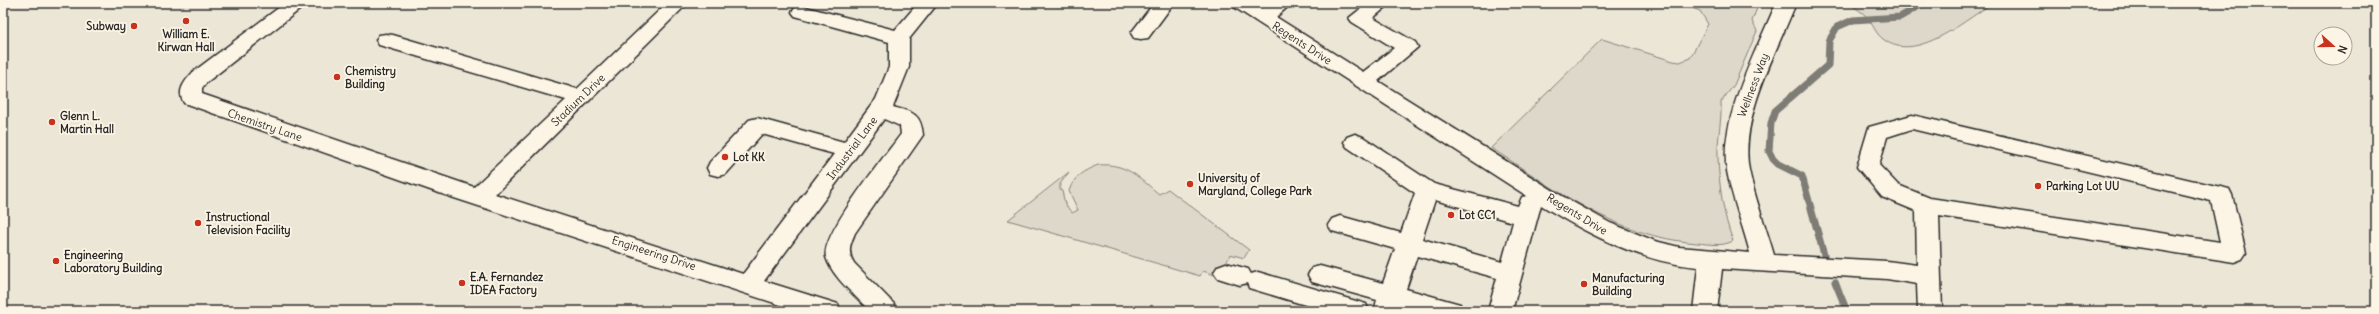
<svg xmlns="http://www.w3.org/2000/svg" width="2379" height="314" viewBox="0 0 2379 314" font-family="Delius,sans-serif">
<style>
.built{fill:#ece6d7;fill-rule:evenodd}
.green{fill:#ded8ca;stroke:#84827a}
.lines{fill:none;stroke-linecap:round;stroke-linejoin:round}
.stream{stroke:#7d7b74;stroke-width:7}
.minor-casing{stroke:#2b2b2b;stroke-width:3}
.minor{fill:#fcf5e5;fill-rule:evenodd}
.poi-dot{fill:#c8321e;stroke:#fcf5e5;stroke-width:1.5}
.labels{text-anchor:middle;stroke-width:3.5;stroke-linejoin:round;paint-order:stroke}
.poi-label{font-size:11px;font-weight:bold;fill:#2b2b2b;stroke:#fcf5e5;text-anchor:start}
.street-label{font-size:11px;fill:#2b2b2b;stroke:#fcf5e5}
</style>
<rect width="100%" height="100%" fill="#fcf5e5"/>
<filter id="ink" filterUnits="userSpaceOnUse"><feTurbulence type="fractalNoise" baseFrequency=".025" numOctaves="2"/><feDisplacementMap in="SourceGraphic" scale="8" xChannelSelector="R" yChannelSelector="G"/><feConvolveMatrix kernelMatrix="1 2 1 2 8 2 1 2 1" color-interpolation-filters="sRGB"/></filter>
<g filter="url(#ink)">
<!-- built -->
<path class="built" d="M3 3H2376V311H3ZM2321 34H2345V58H2321Z"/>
<!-- green -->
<g class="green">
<path d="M1679 3H1759L1752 21 1757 31 1734 85 1721 102C1722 121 1717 139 1718 157 1719 185 1723 215 1733 241 1722 247 1709 244 1697 243 1616 237 1557 190 1491 148L1602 39 1673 61 1680 62 1690 58 1708 24 1700 11Z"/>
<path d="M1850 3H1993C1966 19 1915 65 1883 39 1875 33 1873 24 1867 17 1862 11 1855 9 1850 3Z"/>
<path d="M1098 165C1127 163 1138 177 1159 194L1168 189 1249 250 1244 258 1230 254 1220 277 1203 271 1200 276 1008 220 1069 172 1060 184V190L1062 191 1065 204 1072 213 1078 210 1069 191C1074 176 1083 171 1098 165Z"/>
</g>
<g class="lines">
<!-- stream -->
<g class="stream">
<polyline points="1824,255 1802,176 1778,164 1773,159 1769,151 1771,123 1775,111 1828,65 1829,41 1837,27 1853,20 1900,17 1924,3"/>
<polyline points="1835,282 1847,311"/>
</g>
<defs>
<g id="minor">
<path d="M285 3H308L207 82 202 88V94L474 187 566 100 379 45 376 40 379 35 386 34 393 35 577 89 667 3H688L495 194 743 274 834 154 762 134 726 174 718 176 710 174 707 168 710 162 749 120 757 118 844 142 876 99 889 67V42L795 16 792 12 795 8 802 6 895 30 918 3H938L909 39V67L893 107C912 112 921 113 923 135L855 233C850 245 847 251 854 263L894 304 897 311H870C856 296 832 277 826 257 820 235 886 155 901 134L900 126 884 119 764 281 838 304 841 311H799L436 192 184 103C176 91 185 81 193 72Z"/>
<polygon points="1154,3 1174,3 1148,38 1141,39 1134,38 1131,33"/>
<path d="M1231 3H1254L1262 8 1269 3H1292L1276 17 1363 72 1394 48 1352 22 1349 18 1368 3H1391L1373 18 1415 42 1418 47 1378 81 1562 196 1610 223 1655 241 1679 247 1750 253C1743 226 1732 198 1727 171 1718 120 1757 50 1776 3H1796C1777 51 1739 119 1749 170 1755 199 1766 227 1774 255L1887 261 1917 265 1916 211 1882 197 1857 167 1869 127 1912 115 2229 189 2232 195 2246 253 2242 259 2234 262 1939 216 1942 311H1918L1917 284 1887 279 1722 269 1717 311H1693L1698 267C1641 262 1589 235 1541 205L1512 311H1488L1497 278 1417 256 1406 289 1460 304 1463 311H1416L1400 306 1398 311H1374L1377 300 1312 282 1308 275 1312 268 1320 266 1383 283 1395 249 1332 231 1328 225 1332 219 1340 216 1401 233 1415 193 1347 147 1344 142 1347 137 1355 134 1363 137 1434 184 1518 206 1522 197 1527 196 1234 7ZM1912 129 2211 201 2220 242 1930 198 1898 185 1879 165 1887 137ZM1435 200 1513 222 1502 262 1422 239Z"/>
<polygon points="1226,263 1248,269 1251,274 1258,272 1366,304 1369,311 1325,311 1249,288 1247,283 1240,285 1218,278 1214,272 1218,266"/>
</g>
</defs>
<!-- minor casing -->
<use href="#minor" class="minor-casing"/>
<!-- minor -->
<use href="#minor" class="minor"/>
</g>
</g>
<!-- markers -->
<g class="poi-dot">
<circle cx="186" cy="21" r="4"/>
<circle cx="134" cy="26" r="4"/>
<circle cx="337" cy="77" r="4"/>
<circle cx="52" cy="122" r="4"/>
<circle cx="725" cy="157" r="4"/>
<circle cx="1190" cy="184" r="4"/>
<circle cx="2038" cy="186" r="4"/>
<circle cx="1451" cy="215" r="4"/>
<circle cx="198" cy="223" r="4"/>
<circle cx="56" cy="261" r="4"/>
<circle cx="462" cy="283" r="4"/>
<circle cx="1584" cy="284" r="4"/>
</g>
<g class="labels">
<!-- poi labels -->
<g class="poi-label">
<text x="126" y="30" text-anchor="end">Subway</text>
<text x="186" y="38" text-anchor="middle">William E.<tspan x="186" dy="13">Kirwan Hall</tspan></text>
<text x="345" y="75">Chemistry<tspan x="345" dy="13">Building</tspan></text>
<text x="60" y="120">Glenn L.<tspan x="60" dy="13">Martin Hall</tspan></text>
<text x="733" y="161">Lot KK</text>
<text x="1198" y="182">University of<tspan x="1198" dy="13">Maryland, College Park</tspan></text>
<text x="2046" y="190">Parking Lot UU</text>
<text x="1459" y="219">Lot CC1</text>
<text x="206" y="221">Instructional<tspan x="206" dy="13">Television Facility</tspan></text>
<text x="64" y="259">Engineering<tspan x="64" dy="13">Laboratory Building</tspan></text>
<text x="470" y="281">E.A. Fernandez<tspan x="470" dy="13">IDEA Factory</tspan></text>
<text x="1592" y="282">Manufacturing<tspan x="1592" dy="13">Building</tspan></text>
</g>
<!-- street labels -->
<g class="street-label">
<text transform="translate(1302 43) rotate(33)" y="4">Regents Drive</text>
<text transform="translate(1753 85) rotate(-69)" y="4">Wellness Way</text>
<text transform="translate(578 100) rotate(-44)" y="4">Stadium Drive</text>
<text transform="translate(265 125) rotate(19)" y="4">Chemistry Lane</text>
<text transform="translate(852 148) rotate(-53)" y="4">Industrial Lane</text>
<text transform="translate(1577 214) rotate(31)" y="4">Regents Drive</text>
<text transform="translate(654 253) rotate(18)" y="4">Engineering Drive</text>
</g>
</g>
<!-- margin -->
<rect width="2379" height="314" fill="none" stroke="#fcf5e5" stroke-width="16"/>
<rect x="8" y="8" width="2363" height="298" fill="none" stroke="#2b2b2b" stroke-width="1.5" filter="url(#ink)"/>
<!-- north arrow -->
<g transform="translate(2333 46) rotate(111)"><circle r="19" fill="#fcf5e5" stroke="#a8a49b"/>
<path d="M0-3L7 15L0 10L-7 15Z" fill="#c8321e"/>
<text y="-6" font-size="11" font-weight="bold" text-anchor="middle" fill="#2b2b2b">N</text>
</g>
</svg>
